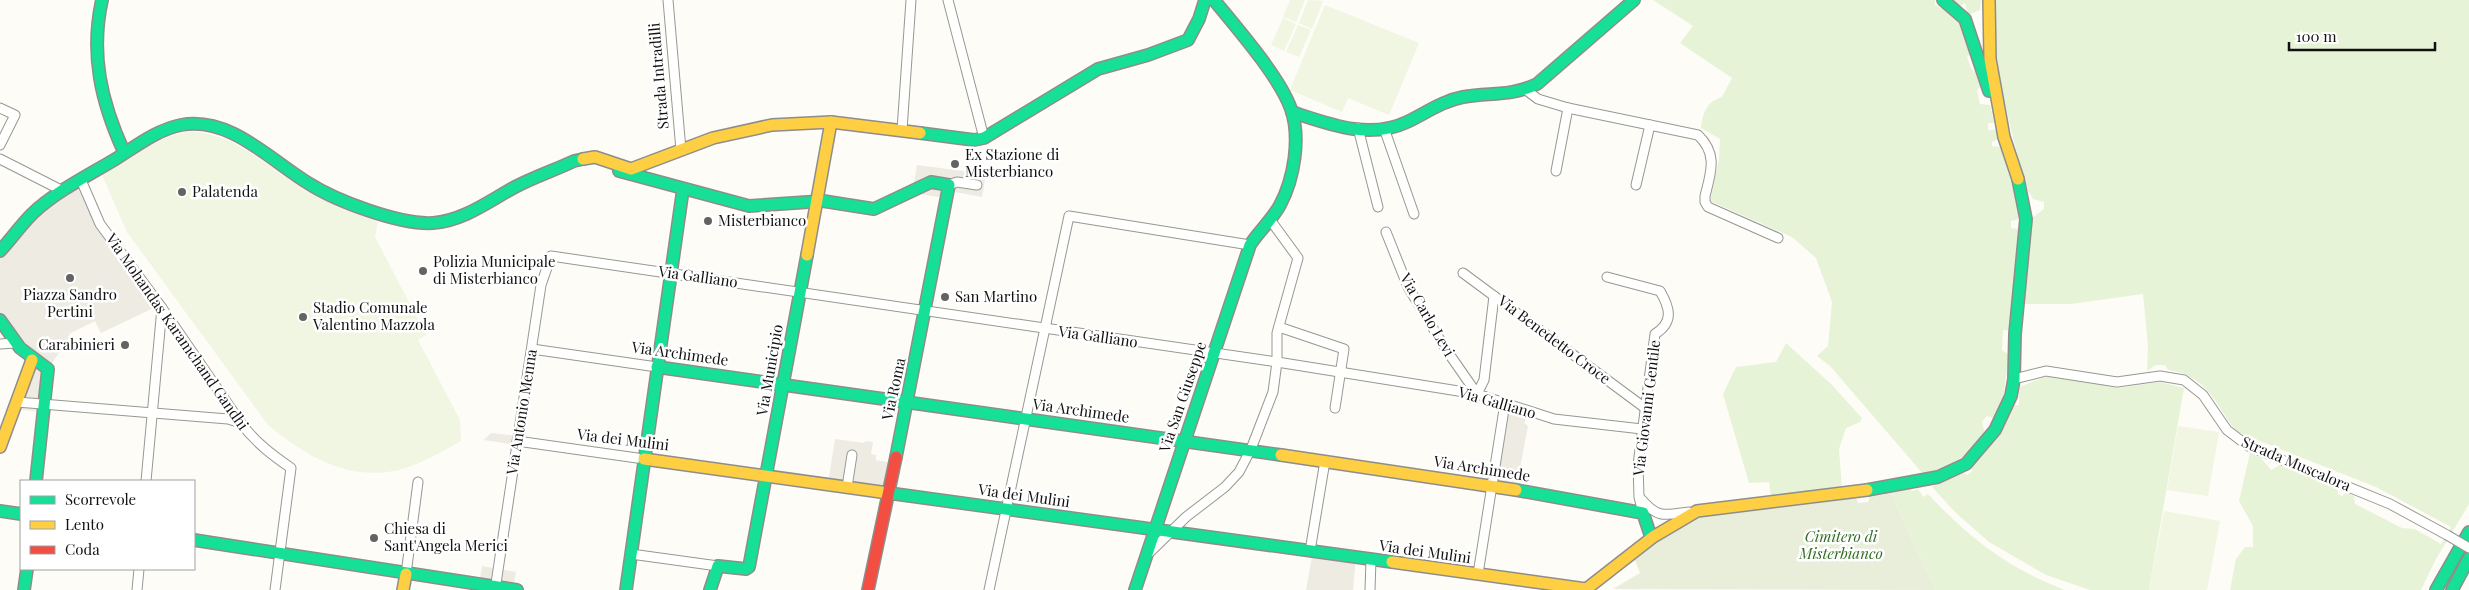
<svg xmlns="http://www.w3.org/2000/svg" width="2469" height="590" viewBox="0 0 2469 590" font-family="'Playfair Display',serif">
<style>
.green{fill:#e7f3d7}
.cemetery{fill:#e9eedb}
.pitch{fill:#f0f6e1}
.plaza{fill:#edebe2}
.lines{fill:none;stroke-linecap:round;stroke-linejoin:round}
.street-casing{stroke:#979795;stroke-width:11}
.fast-casing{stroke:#8e8d8b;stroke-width:14}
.slow-casing{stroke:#8e8d8b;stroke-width:14}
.jam-casing{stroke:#8e8d8b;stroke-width:14}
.street{stroke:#fffffe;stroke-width:9}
.fast{stroke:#16e098;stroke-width:11}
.slow{stroke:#ffcf43;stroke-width:11}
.jam{stroke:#f24e42;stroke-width:11}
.street-bridge-casing{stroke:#979795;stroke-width:11;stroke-linecap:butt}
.street-bridge{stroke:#fffffe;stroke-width:9}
.poi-dot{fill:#646362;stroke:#fff;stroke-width:2}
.labels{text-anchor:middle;stroke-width:5;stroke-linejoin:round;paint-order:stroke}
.street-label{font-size:15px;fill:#111;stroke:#fff}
.poi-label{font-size:15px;fill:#111;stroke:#fff;text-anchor:start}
.park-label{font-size:15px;font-style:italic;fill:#2f6b1f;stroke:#fff}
</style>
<rect width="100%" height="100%" fill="#fdfcf7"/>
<!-- green -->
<g class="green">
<path d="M1653 0H1935V5L1941 8 1944 6 1958 18 1973 54 1967 56 1971 69 1980 74 1983 85 1977 90 1980 104 1990 105 1994 123H1988V130H1996L1998 139 1992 142V146L2001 147 2019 209 2020 219 2011 221V228L2020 229 2011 331 2003 330 2002 350 2009 355 2002 406 1996 419 1987 416 1982 422 1985 433C1963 460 1956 464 1924 475L1830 366 1817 356 1828 346 1832 302 1816 258 1792 237 1710 201 1719 159 1720 139 1701 128C1703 113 1706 102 1722 97L1732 78 1680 43 1693 26Z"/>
<polygon points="1951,0 1981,0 1980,10 1968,15 1965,3 1958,7"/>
<path d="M1994 0H2469V504L2436 559 2421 590H2230L2236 559 2245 547H2253V526L2239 501 2250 453 2261 458 2271 470 2280 465 2338 488V494L2342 496 2346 492 2354 496 2355 504 2402 528 2415 529 2441 544 2451 527 2376 487 2242 434 2235 430C2214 401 2207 376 2168 370L2165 365H2156L2147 371 2148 345 2143 294 2071 304H2024L2032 218 2044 209V202L2033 199 2027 189C2009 123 1993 69 1994 0Z"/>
<polygon points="1786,343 1831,384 1862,418 1860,422 1846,428 1839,449 1842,488 1771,496 1769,482 1749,483 1723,394 1736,367 1776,362"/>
<path d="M2053 376 2118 388 2160 382 2184 388 2149 590H2090L2046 575 1989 542 1956 513 1932 487 1941 481 1964 473 1967 475 1972 471V466C1991 448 2003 430 2012 405H2019V387L2042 378Z"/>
<path d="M1911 488 1912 491 1918 489 1923 497 1928 494C1970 539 2008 568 2065 590H1935L1891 493Z"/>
</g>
<!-- cemetery -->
<polygon class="cemetery" points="1891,493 1935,590 1613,589 1640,573 1634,558 1674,526 1694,517 1856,498 1858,503 1868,502 1870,497"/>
<!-- pitch -->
<g class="pitch">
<polygon points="1290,0 1305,0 1296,22 1283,17"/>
<polygon points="1308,0 1323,1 1312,29 1299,23"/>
<polygon points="1325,5 1419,43 1389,115 1348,98 1342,112 1290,90"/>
<polygon points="1283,18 1296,24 1284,51 1271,45"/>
<polygon points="1298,25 1311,30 1299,57 1286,52"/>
<path d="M192 131C244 137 270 172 314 195 334 205 357 213 378 222L375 237 426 335 418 340 460 420 461 441C441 452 418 466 394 471 346 480 304 455 268 425L127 232 102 175C130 158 159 135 192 131Z"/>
<polygon points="2178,426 2219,432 2208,496 2167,490"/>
<polygon points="2164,511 2220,521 2207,590 2149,590"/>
</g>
<!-- plaza -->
<g class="plaza">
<polygon points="917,165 986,174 982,197 955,192 938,197 921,194 914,183"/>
<polygon points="81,180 100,224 160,305 101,333 95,321 69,334 74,346 59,353 48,369 43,412 14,409 32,360 0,320 0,251 15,231"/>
<polygon points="1505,403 1530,412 1524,423 1528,426 1516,489 1491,485"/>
<polygon points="491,433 518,436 516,445 484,440"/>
<polygon points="835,439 864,443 865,441 873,442 871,454 876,455 876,460 894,463 888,493 828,484"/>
<polygon points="1313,551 1356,557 1353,590 1306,590"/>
<polygon points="482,566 516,572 513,590 478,590"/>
</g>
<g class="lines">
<defs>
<g id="street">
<polyline points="668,0 681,150"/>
<polyline points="948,0 984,138"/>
<path d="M1526 90 1538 99 1568 108 1698 135C1718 154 1711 172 1705 196V202L1708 207 1778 238"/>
<polyline points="0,108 15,115 0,145"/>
<polyline points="1358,128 1378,207"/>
<polyline points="902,130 911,0"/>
<polyline points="1385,131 1414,214"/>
<polyline points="0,159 63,191"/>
<polyline points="1556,171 1568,108"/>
<path d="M81 180 100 224 162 308 241 423C255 442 272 455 291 468L275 590"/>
<polyline points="949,185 957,182 977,185"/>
<polyline points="1636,185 1650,125"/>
<polyline points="1386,232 1408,287 1445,348 1477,394 1484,380 1494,296"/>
<polyline points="1463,273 1645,408"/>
<path d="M1607 277 1660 291C1670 308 1674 322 1655 334L1638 465 1639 497 1643 513"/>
<polyline points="1279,327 1344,349 1335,408"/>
<polyline points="0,344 15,343"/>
<polyline points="532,349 657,367"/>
<polyline points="2014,379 2046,371 2117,382 2160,376 2184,380 2203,395 2227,430 2248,446 2390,504 2447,535"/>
<polyline points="17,402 228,419 241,423"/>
<polyline points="517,441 644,459"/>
<polyline points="146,481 162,308"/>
<polyline points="847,487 852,455"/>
<path d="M1641 499C1658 519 1665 515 1689 512"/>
<polyline points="1310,551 1325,461"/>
<polyline points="631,554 718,566"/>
<polyline points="1148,554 1186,517 1225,487 1239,472 1251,449 1273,392 1277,362 1277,333 1298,258 1271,221"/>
<polyline points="406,574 418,482"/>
<polyline points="1478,574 1505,403"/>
<polyline points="137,590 139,569"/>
<polyline points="495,590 541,285 551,256 1277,362 1477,394 1554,419 1642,429"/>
<polyline points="989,590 1069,216 1250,245"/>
<polyline points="1370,590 1371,560"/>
</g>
<g id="fast">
<path d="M102 0C90 54 101 102 124 152"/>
<polyline points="1943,0 1965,19 1989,91"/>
<path d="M1292 112C1329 124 1369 140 1407 122 1426 113 1442 101 1463 97 1490 92 1510 97 1537 84L1634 0"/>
<polyline points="920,133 974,140 984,138 1098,69 1148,55 1188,40 1199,19 1205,0"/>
<polyline points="619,171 749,206 823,201 874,209 931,182 949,185 896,457"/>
<path d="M0 251C11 239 21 225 32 214 55 192 87 176 114 160 135 147 156 130 181 125 230 116 270 160 308 183 336 201 400 225 433 223 463 221 489 201 515 187 534 177 555 170 574 161L583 159"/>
<polyline points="0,320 20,348 48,369 36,481"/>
<polyline points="657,367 1281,455"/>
<polyline points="1516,490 1643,513 1651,537"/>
<polyline points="1867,490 1938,477 1966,464 1995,430 2011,396 2014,379 2015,334 2026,219 2018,179"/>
<polyline points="881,492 1392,562"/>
<polyline points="0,511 21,514"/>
<polyline points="194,540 517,590"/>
<polyline points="24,590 27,569"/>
<polyline points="626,590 683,189"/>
<polyline points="710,590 718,566 746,569 749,567 807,255"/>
<path d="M1135 590 1250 245C1259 231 1272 220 1280 205 1294 179 1301 138 1291 109 1280 77 1236 27 1214 0"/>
<polyline points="2436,590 2469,532"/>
<polyline points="2452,590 2469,558"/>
</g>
<g id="slow">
<polyline points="1989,0 1990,59 2004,137 2018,179"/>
<polyline points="583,159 595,157 631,169 713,138 772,125 831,122 920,133"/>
<polyline points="807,255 831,122"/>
<polyline points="0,447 32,360"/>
<polyline points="1281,455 1516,490"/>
<polyline points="644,459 881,492"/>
<polyline points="1392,562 1586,589"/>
<polyline points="403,590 406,574"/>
<polyline points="1585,590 1653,537 1697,511 1867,490"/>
</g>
<polyline id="jam" points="868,590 896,457"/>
</defs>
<!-- street casing -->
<use href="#street" class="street-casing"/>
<!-- fast casing -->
<use href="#fast" class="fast-casing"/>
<!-- slow casing -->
<use href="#slow" class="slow-casing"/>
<!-- jam casing -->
<use href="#jam" class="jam-casing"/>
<!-- street -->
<use href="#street" class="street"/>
<!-- fast -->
<use href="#fast" class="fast"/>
<!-- slow -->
<use href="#slow" class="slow"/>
<!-- jam -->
<use href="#jam" class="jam"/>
<defs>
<polyline id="street-bridge" points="2447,535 2469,548"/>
</defs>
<!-- street-bridge casing -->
<use href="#street-bridge" class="street-bridge-casing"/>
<!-- street-bridge -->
<use href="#street-bridge" class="street-bridge"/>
</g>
<!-- markers -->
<g class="poi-dot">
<circle cx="955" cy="164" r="5"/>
<circle cx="182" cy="192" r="5"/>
<circle cx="708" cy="221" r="5"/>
<circle cx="423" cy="271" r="5"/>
<circle cx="70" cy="278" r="5"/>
<circle cx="945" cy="297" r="5"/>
<circle cx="303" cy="317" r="5"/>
<circle cx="125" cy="345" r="5"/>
<circle cx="374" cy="538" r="5"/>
</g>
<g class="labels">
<!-- street labels -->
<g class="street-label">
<text transform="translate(659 76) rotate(-95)" y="5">Strada Intradilli</text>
<text transform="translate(698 277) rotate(8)" y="5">Via Galliano</text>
<text transform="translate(1427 315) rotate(60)" y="5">Via Carlo Levi</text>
<text transform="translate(177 332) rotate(55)" y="5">Via Mohandas Karamchand Gandhi</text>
<text transform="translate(1098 337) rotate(8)" y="5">Via Galliano</text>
<text transform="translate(1554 340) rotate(37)" y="5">Via Benedetto Croce</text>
<text transform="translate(680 354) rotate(8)" y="5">Via Archimede</text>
<text transform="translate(770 370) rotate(-80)" y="5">Via Municipio</text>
<text transform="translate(894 389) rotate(-78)" y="5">Via Roma</text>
<text transform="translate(1183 397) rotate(-71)" y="5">Via San Giuseppe</text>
<text transform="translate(1497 403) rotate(16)" y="5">Via Galliano</text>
<text transform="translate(1647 408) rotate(-83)" y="5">Via Giovanni Gentile</text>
<text transform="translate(1081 411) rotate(8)" y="5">Via Archimede</text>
<text transform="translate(522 412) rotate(-81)" y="5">Via Antonio Menna</text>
<text transform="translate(623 440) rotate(7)" y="5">Via dei Mulini</text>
<text transform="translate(2296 464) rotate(23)" y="5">Strada Muscalora</text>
<text transform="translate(1482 469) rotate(9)" y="5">Via Archimede</text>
<text transform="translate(1024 496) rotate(8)" y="5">Via dei Mulini</text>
<text transform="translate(1425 552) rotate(8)" y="5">Via dei Mulini</text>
</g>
<!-- poi labels -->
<g class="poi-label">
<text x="965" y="160">Ex Stazione di<tspan x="965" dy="17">Misterbianco</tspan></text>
<text x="192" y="197">Palatenda</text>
<text x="718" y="226">Misterbianco</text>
<text x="433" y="267">Polizia Municipale<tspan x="433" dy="17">di Misterbianco</tspan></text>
<text x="70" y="300" text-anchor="middle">Piazza Sandro<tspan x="70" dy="17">Pertini</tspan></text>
<text x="955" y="302">San Martino</text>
<text x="313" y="313">Stadio Comunale<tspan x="313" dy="17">Valentino Mazzola</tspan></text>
<text x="115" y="350" text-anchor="end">Carabinieri</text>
<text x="384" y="534">Chiesa di<tspan x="384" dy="17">Sant'Angela Merici</tspan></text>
</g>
<!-- park labels -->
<g class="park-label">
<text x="1841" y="542">Cimitero di<tspan x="1841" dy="17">Misterbianco</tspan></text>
</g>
</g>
<!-- legend -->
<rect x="20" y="480" width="175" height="90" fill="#ffffff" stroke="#a0a0a0"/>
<rect x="30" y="496" width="25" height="8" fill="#16e098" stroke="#a0a0a0"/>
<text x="65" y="505" font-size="15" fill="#111111">Scorrevole</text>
<rect x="30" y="521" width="25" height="8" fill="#ffcf43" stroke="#a0a0a0"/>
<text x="65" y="530" font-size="15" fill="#111111">Lento</text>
<rect x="30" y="546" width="25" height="8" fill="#f24e42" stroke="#a0a0a0"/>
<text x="65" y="555" font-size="15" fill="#111111">Coda</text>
<!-- scale -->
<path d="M2289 42v8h146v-8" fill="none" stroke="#111111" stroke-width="2.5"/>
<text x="2296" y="42" font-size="15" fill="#111111" stroke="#ffffff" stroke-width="4" paint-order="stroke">100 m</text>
</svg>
